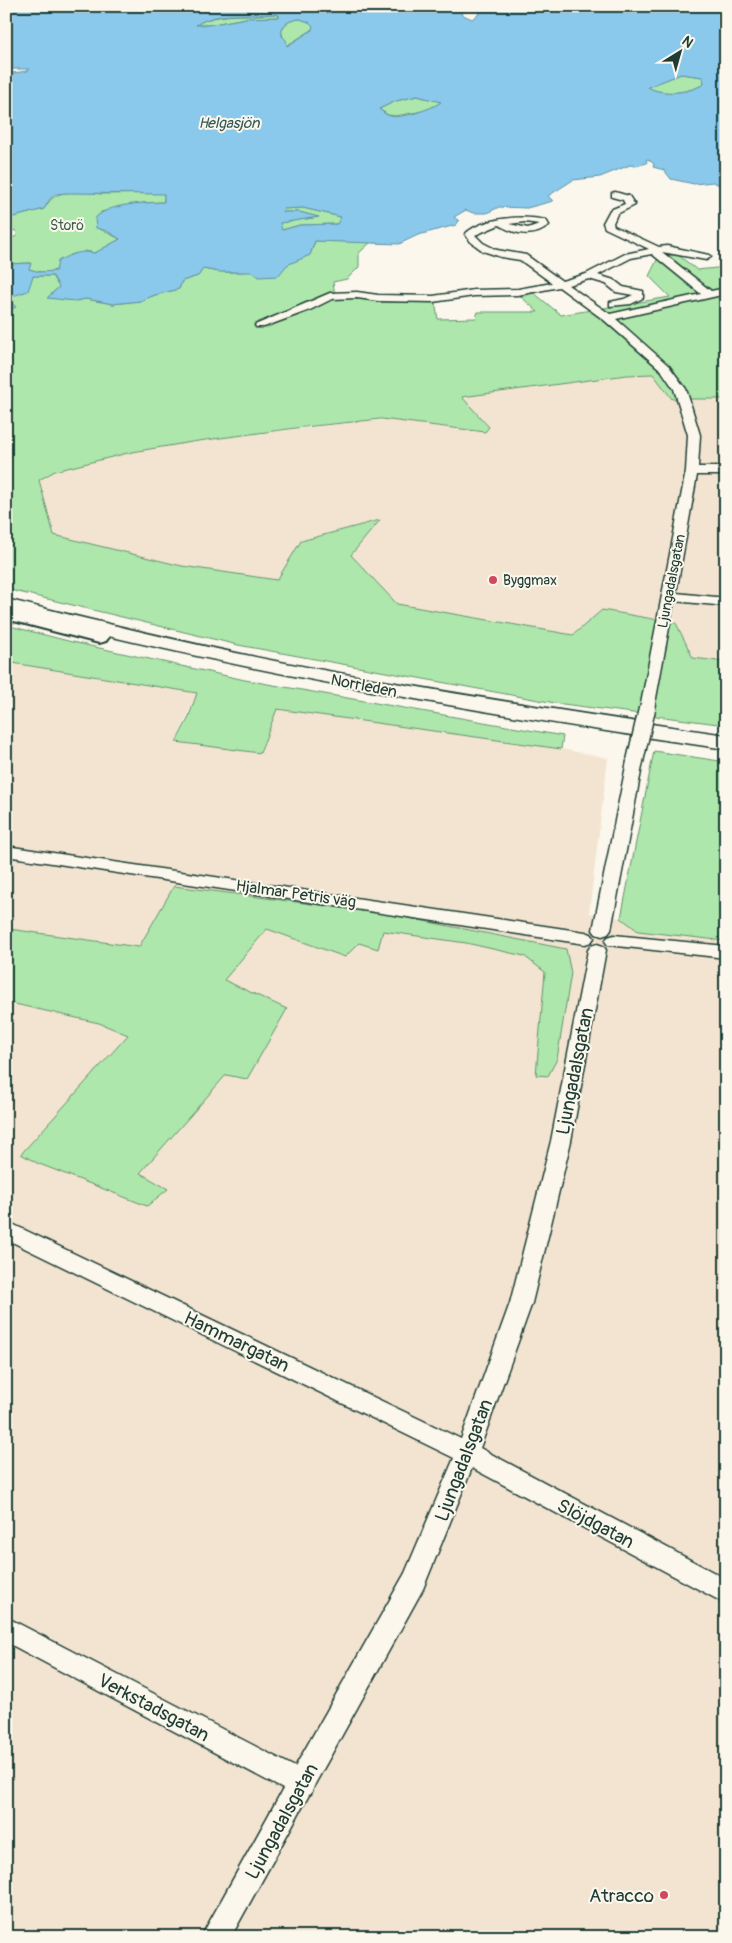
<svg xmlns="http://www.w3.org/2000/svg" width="732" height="1943" viewBox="0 0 732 1943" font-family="Pangolin,sans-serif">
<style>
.built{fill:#f2e4d0}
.green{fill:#ade7ab;stroke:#669270}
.water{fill:#8ac9eb;stroke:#5f91a2;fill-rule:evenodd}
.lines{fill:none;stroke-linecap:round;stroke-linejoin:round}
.minor-casing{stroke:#1f3d34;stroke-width:3}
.primary-casing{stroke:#1f3d34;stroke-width:4}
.trunk-casing{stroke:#1f3d34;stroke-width:3}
.minor{fill:#fbf7ec;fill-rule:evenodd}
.primary{fill:#fbf7ec;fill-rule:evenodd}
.trunk{fill:#fbf7ec;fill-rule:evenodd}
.minor-bridge-casing{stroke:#1f3d34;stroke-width:19;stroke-linecap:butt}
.minor-bridge{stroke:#fbf7ec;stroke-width:16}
.poi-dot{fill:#d1495b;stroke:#fbf7ec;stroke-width:2}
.labels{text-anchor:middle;stroke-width:4;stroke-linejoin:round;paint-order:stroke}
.far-park-label{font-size:14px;fill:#3b5f4c;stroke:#fbf7ec}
.far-poi-label{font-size:14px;fill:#1f3d34;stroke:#fbf7ec;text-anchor:start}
.far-street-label{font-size:14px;fill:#1f3d34;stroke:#fbf7ec}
.far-water-label{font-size:15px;font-style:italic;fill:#345959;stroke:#fbf7ec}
.street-label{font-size:16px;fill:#1f3d34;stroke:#fbf7ec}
.near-street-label{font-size:19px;fill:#1f3d34;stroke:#fbf7ec}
.near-poi-label{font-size:19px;fill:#1f3d34;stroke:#fbf7ec;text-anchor:end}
</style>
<rect width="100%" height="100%" fill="#fbf7ec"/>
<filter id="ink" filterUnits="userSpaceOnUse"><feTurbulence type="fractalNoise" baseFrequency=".02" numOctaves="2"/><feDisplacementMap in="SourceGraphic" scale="10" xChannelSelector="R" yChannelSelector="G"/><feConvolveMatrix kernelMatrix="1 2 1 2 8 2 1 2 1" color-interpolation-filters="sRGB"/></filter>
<g filter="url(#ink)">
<!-- built -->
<g class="built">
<polygon points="653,374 672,399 722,399 726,402 726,662 693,658 676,622 602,610 573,635 397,604 351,555 379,520 301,541 277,580 182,566 54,535 39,480 55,471 132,452 198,441 365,421 396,420 475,432 485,432 489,427 485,421 461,397 627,375"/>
<polygon points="6,662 197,693 176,742 277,709 561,749 608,758 589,913 621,918 638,931 726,941 726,1937 6,1937"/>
</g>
<!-- green -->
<g class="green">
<path d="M274 14 279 15V17L246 18 208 25H195C220 11 247 17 274 14Z"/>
<path d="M300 19 309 22 313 26 312 30 286 46 281 31C286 22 290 20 300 19Z"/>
<path d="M681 74 703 77 704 84C689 93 662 96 647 87Z"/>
<polygon points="417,96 442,102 428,110 396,116 388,115 379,109 396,101"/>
<path d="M85 192 101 194 164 193V202L143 203 101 212 96 227 120 239 95 253 85 251C65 265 54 278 29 269L31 263 6 264V240L17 236 16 231 6 228V219L44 209C55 190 65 193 85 192Z"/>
<polygon points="303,208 341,217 337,224 300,225 282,230 279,223 318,217 299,212 283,212 282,209"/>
<path d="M315 241 371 242 359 253V267L347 279 333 282 335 296 358 297 379 302H435L438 319 476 318 478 312H538L520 296 534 293 561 315 670 297 649 276 658 258 677 254 697 270 726 267V402L722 399H672L653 374 627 375 462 397 489 427 485 432 381 419 304 427 198 441 132 452 55 471 39 480 54 535 182 566 277 580 301 541 380 520 351 555 397 604 573 635 602 610 676 623 693 658 726 662V725L555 703 238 645 6 589V311L15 307 6 298 33 276H52L59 287 48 297 75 301 86 299 113 304 140 301 155 295 179 289 182 281 198 276 203 269C240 277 275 269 310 255Z"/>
<polygon points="6,625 72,642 245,680 563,736 561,749 277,709 260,753 176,742 188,719 197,693 6,662"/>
<polygon points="654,751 726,762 726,941 638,931 621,918"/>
<polygon points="174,886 388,914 566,949 571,973 557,1059 548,1076 536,1075 545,972 524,956 466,943 383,931 378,949 359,943 345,957 267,929 224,980 287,1009 247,1079 226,1075 140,1173 168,1189 147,1206 37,1163 21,1154 128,1035 99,1023 6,1002 6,932 9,929 139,947"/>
</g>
<!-- water -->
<path class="water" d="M6 6H469L461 14 472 19 478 15 481 6H726V188L713 182 694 184 671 179 664 170 653 167 654 164 648 159 646 160 647 163 636 166 630 165 600 177 573 180 548 196 553 201 527 208 499 207 487 213H473L466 210 454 217 459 221 456 225 418 235 399 244 315 241 310 255 287 265 278 276 259 277 253 272H219L203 269 198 276 182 281 179 289 155 295 140 301 113 304 86 299 75 301 47 298 59 287 53 276H33L28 291 7 298 16 307 6 311V264L31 263 29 269 40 272 56 271 58 261C71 254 81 250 95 253L120 239 107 231 96 228 95 218C110 203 143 203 164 202V194L67 193 56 194 50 199 44 209 6 219V74L27 71 30 69H6ZM275 14 279 15V17L246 18 208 25H196C219 10 248 17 275 14ZM300 19 309 22 313 26 312 30 287 46 286 40 282 36C280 24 290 20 300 19ZM681 74 703 77 704 84C689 93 663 96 648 87ZM417 96 441 102C431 109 402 119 390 116 386 115 382 111 379 109L396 101ZM303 208 341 217 337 224 300 225 282 230 280 223 319 217 299 212H283V209Z"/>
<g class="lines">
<defs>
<g id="minor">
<path d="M615 192 629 196 635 205 617 214 613 223 614 226 659 247 667 246 709 255 711 257 706 260 662 252 711 291 726 288V294L616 319 669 366 686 389 700 435 698 467H726V475H697L676 593 726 598V606L674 601 654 709 652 712H642L640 709 686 471 688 435 674 389 661 370 604 320 559 287 518 295 474 296 433 302 378 301 357 298 332 299 310 310 264 327H256L255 325 330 293 357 292 378 295 433 296 474 290 518 289 552 283 520 260 501 257 483 251 471 242 465 234C483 217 524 215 546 220L549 225C535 239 514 234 499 225L475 235 483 243 497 250 526 255 562 281 586 274 625 254 649 249 605 228 603 223 610 210 625 204 623 200 612 197V193ZM525 222 539 224 528 228 509 224ZM652 254 701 294 610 314 568 285 589 279 606 284 616 292 633 295 624 299 610 302V306L631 304 643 298V291L623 287 614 280 598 275 631 258Z"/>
<polygon points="635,756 640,758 643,761 611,930 608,934 602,936 596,934 593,930 627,761 630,758"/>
<polygon points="6,846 585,932 591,934 594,938 591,942 585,944 6,856"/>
<polygon points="614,935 726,946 726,958 608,945 605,941 608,937"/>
<polygon points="597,944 603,946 606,950 571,1141 532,1303 480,1448 726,1579 726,1604 472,1468 423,1589 315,1784 311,1794 309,1795 231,1937 201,1937 283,1789 6,1642 6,1617 295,1767 405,1573 454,1458 6,1239 6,1221 461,1439 510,1303 551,1141 588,950 591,946"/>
</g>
<polygon id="primary" points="6,607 106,633 109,637 106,641 99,643 6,619"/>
<path id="trunk" d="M6 599C95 621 185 643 275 661 424 690 575 713 726 735V749C484 714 244 672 6 611Z"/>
</defs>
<!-- minor casing -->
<use href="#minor" class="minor-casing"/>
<!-- primary casing -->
<use href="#primary" class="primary-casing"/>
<!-- trunk casing -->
<use href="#trunk" class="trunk-casing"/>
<!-- minor -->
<use href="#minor" class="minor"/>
<!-- primary -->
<use href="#primary" class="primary"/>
<!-- trunk -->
<use href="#trunk" class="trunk"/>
<defs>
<polyline id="minor-bridge" points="635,761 647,709"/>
</defs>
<!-- minor-bridge casing -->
<use href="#minor-bridge" class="minor-bridge-casing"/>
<!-- minor-bridge -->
<use href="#minor-bridge" class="minor-bridge"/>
</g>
</g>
<!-- markers -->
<g class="poi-dot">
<circle cx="493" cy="580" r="5"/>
<circle cx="664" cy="1895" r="5"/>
</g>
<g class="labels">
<!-- far-park labels -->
<g class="far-park-label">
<text x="67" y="230">Storö</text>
</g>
<!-- far-poi labels -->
<g class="far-poi-label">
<text x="503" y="585">Byggmax</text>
</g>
<!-- far-street labels -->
<g class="far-street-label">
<text transform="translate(671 581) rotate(-79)" y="5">Ljungadalsgatan</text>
</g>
<!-- far-water labels -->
<g class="far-water-label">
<text x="229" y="128">Helgasjön</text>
</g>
<!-- street labels -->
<g class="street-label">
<text transform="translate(364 685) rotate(11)" y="6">Norrleden</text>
<text transform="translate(296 893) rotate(8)" y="6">Hjalmar Petris väg</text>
</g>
<!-- near-street labels -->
<g class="near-street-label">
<text transform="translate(574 1071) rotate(-79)" y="7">Ljungadalsgatan</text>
<text transform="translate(237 1341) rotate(26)" y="7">Hammargatan</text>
<text transform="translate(463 1460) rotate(-69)" y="7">Ljungadalsgatan</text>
<text transform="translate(596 1523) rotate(28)" y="7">Slöjdgatan</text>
<text transform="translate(154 1707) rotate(28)" y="7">Verkstadsgatan</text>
<text transform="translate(281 1821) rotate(-61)" y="7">Ljungadalsgatan</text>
</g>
<!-- near-poi labels -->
<g class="near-poi-label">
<text x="654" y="1902">Atracco</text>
</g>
</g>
<!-- margin -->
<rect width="732" height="1943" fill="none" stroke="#fbf7ec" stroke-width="25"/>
<rect x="12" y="12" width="707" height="1918" fill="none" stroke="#1f3d34" stroke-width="2" filter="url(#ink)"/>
<!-- north arrow -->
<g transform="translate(680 52) rotate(37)" stroke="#fbf7ec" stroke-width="4" paint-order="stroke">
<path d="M0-4L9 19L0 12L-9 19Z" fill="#1f3d34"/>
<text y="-8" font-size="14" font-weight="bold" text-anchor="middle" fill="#1f3d34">N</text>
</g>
</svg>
